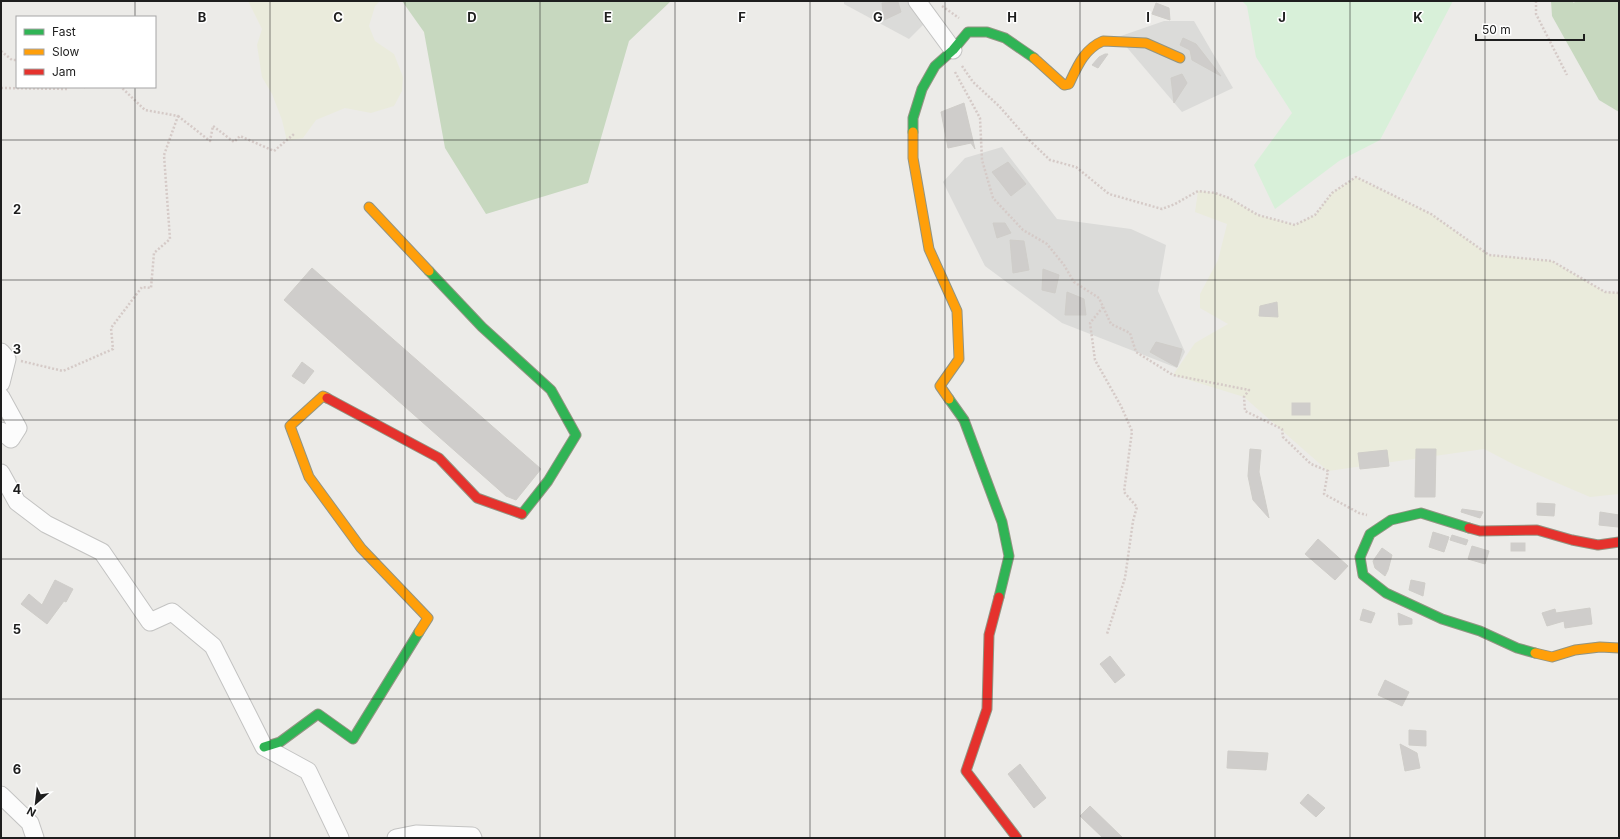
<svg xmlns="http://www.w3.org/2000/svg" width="1620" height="839" viewBox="0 0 1620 839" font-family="Inter,sans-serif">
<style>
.residential{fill:#dbdbd9}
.farmland{fill:#eaebdc}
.forest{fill:#c7d8bf}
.park{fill:#d8f0d9}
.building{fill:#cfcdcb;stroke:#cfcdc9}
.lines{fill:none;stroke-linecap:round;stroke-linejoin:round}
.street-casing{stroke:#c3c3c2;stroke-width:19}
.fast-casing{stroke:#929482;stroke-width:11}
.slow-casing{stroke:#929482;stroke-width:11}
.jam-casing{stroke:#929482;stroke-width:11}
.path{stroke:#d5cac7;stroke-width:2.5;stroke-dasharray:2 2;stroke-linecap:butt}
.street{stroke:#fcfcfc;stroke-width:17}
.fast{stroke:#30b455;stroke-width:9}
.slow{stroke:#ff9f0a;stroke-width:9}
.jam{stroke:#e5322d;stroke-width:9}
.grid{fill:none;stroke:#1e1e1e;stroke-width:1;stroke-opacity:0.55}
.grid-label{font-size:13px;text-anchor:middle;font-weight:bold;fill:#1e1e1e;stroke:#fff;stroke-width:3;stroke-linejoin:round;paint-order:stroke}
</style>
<rect width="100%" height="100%" fill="#ecebe8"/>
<!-- residential -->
<g class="residential">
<polygon points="844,1 922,1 930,18 909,39 844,4"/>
<polygon points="1164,21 1194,21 1233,88 1182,112 1118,37"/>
<polygon points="1002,147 1057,219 1131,229 1166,245 1158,291 1185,352 1177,368 1062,323 985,266 943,182 965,158"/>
</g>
<!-- farmland -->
<g class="farmland">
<polygon points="248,1 380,1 375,6 369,26 375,41 394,54 403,77 402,91 394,106 371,113 345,108 316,120 303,138 287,141 282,120 272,94 262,77 257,45 262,29"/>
<polygon points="1356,177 1431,214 1489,255 1552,261 1605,292 1619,293 1619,494 1590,497 1515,465 1484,449 1328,471 1244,397 1173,375 1195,343 1228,324 1200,308 1200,294 1218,260 1227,224 1195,212 1198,191 1215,193 1229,198 1258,215 1295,225 1315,215 1332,193"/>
</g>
<!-- forest -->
<g class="forest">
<polygon points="402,1 671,1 629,41 588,183 486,214 445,148 424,32"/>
<polygon points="1551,1 1572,1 1574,3 1575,1 1619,1 1619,112 1599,100 1552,16"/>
</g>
<!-- park -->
<polygon class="park" points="1242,1 1453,1 1380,140 1339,161 1275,209 1254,165 1292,113 1256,57 1247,6"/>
<!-- building -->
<g class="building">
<polygon points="898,2 901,12 884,20 882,3"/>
<polygon points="1156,3 1169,8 1170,20 1152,14"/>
<polygon points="1183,38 1196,44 1221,76 1192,60 1190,50 1180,45"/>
<polygon points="1105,54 1108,54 1098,68 1092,65 1099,57"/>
<polygon points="1182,74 1187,83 1174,103 1171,78"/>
<polygon points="964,103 975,149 971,143 948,148 941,112"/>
<polygon points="1008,162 1026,184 1011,196 992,172"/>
<polygon points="993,223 1005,223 1011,233 997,238"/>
<polygon points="1010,240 1024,241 1029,270 1013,273"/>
<polygon points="312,268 541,469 516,500 506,496 284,300"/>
<polygon points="1043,269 1059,275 1055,293 1042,290"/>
<polygon points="1067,292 1084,299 1086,315 1065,315"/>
<polygon points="1277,302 1278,317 1259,316 1260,306"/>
<polygon points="1156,342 1182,349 1177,367 1150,352"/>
<polygon points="302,362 314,371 304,384 292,376"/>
<rect x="1292" y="403" width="18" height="12"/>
<polygon points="1250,449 1261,450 1259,472 1269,518 1253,500 1248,476"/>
<polygon points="1416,449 1436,449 1435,497 1415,497"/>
<polygon points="1387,450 1389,466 1360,469 1358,453"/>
<polygon points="1537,503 1555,504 1554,516 1537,515"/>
<polygon points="1462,509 1483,512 1480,518 1461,512"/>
<polygon points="1600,512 1619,515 1618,527 1599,525"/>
<polygon points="1433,532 1449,537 1444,552 1429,547"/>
<polygon points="1452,535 1468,540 1466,545 1450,540"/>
<polygon points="1318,539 1348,566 1335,580 1305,554"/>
<rect x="1511" y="543" width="14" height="8"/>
<polygon points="1472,546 1489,551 1485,564 1468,559"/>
<polygon points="1382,548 1392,555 1388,570 1385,576 1375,568 1373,561"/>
<polygon points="55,580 73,589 66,602 64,601 47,624 21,604 29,594 42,605"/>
<polygon points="1411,580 1425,583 1423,596 1409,590"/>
<polygon points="1590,608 1592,624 1565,628 1564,621 1547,626 1542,613 1555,609 1556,613"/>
<polygon points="1363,609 1375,613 1371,623 1360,620"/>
<polygon points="1398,613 1412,619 1412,624 1399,625"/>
<polygon points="1110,656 1125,675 1115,683 1100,664"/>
<polygon points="1385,680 1409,692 1402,706 1378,695"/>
<polygon points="1409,730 1426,731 1426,746 1409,745"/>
<polygon points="1400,744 1417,753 1420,768 1405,771"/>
<polygon points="1228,751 1268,753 1266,770 1227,768"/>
<polygon points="1020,764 1046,798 1034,808 1008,774"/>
<polygon points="1308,794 1325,808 1316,817 1300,803"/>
<polygon points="1090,806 1123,838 1103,838 1080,816"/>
</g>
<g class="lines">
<defs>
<g id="street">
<polyline points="917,1 953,50"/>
<polyline points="1,352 7,359 1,383"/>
<polyline points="1,397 18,428 11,439 1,431"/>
<polyline points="1,473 17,502 46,524 102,552 150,622 172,612 213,646 264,747 308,771 340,838"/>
<polyline points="1,795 30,823 35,838"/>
<polyline points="396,838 416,834 472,836 473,838"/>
</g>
<g id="fast">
<polyline points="913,132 913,118 922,89 935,66 953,50 968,32 987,32 1005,38 1034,58"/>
<polyline points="429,271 482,327 551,390 576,435 548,481 522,514"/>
<polyline points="949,399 964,420 1002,522 1009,556 999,597"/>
<polyline points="1469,528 1421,513 1391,520 1370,534 1360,557 1363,575 1386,593 1442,619 1480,631 1517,648 1535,653"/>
<polyline points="264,747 280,742 318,714 353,739 419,632"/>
</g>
<g id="slow">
<path d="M1034 58 1064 85 1069 84C1077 67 1084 49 1103 41L1146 43 1180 58"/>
<polyline points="913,132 913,158 929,249 957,311 959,359 940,386 949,399"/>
<polyline points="369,207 429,271"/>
<polyline points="327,398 323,396 290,426 309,477 361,548 428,618 419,632"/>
<polyline points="1535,653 1552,657 1575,650 1600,647 1619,648"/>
</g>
<g id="jam">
<polyline points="327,398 439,458 477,498 522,514"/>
<polyline points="1469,528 1480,531 1537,530 1572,540 1598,545 1619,542"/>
<polyline points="999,597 989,635 987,709 966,771 1017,838"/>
</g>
</defs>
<!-- street casing -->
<use href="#street" class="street-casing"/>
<!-- fast casing -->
<use href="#fast" class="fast-casing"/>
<!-- slow casing -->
<use href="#slow" class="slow-casing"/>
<!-- jam casing -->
<use href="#jam" class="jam-casing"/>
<!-- path -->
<g class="path">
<polyline points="1536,1 1536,14 1567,75"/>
<polyline points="942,6 959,18"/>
<polyline points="1,51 12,60 17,60"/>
<polyline points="962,66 973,82 999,106 1027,138 1050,160 1076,167 1109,194 1162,209 1175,204 1198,191 1215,193 1229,198 1258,215 1295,225 1315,215 1332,193 1356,177 1431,214 1489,255 1552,261 1605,292 1619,293"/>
<polyline points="955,72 980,118 982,160 993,198 1023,230 1047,244 1064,265 1074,282 1099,298 1111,324 1130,333 1136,352 1173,375 1249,390 1244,397 1245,411 1282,429 1283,437 1311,464 1328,471 1324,494 1359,513 1367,515"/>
<polyline points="84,87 85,87"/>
<polyline points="1,88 68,89 68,87"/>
<polyline points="178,116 210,141 213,126 234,142 240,136 274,151 294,134"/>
<polyline points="1103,307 1090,323 1095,360 1121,406 1132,431 1124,492 1137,507 1133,521 1125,578 1107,634"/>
<polyline points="21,361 63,371 113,349 111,328 142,287 151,288 154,253 170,239 164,155 178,116 145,110 121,87"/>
</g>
<!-- street -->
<use href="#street" class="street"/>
<!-- fast -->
<use href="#fast" class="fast"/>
<!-- slow -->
<use href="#slow" class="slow"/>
<!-- jam -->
<use href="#jam" class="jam"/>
</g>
<!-- grid -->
<path class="grid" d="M135 1V17M270 1V838M405 1V838M540 1V838M675 1V838M810 1V838M945 1V838M1080 1V838M1215 1V838M1350 1V838M1485 1V838M135 87V838M1 140H1619M1 280H1619M1 420H1619M1 559H1619M1 699H1619"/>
<g class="grid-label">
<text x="202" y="22">B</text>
<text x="338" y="22">C</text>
<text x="472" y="22">D</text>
<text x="608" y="22">E</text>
<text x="742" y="22">F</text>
<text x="878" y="22">G</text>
<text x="1012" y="22">H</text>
<text x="1148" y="22">I</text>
<text x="1282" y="22">J</text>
<text x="1418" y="22">K</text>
<text x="17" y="214">2</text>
<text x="17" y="354">3</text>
<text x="17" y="494">4</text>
<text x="17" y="634">5</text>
<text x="17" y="774">6</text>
</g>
<!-- border -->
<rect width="1620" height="839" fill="none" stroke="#1e1e1e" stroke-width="4"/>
<!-- legend -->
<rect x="16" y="16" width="140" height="72" fill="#ffffff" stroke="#a5a5a5"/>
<rect x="24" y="29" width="20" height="6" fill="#30b455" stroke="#a5a5a5"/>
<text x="52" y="36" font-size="12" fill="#1e1e1e">Fast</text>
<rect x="24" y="49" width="20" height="6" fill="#ff9f0a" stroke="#a5a5a5"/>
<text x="52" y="56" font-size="12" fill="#1e1e1e">Slow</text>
<rect x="24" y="69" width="20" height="6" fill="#e5322d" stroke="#a5a5a5"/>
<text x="52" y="76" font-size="12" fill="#1e1e1e">Jam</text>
<!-- north arrow -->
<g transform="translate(36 803) rotate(208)" stroke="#ffffff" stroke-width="3" paint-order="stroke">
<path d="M0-3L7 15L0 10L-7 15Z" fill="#1e1e1e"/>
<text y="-6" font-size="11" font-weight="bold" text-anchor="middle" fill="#1e1e1e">N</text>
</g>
<!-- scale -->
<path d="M1476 34v6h108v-6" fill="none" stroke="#1e1e1e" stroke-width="2"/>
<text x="1482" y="34" font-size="12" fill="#1e1e1e" stroke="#ffffff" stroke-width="3" paint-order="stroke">50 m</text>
</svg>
